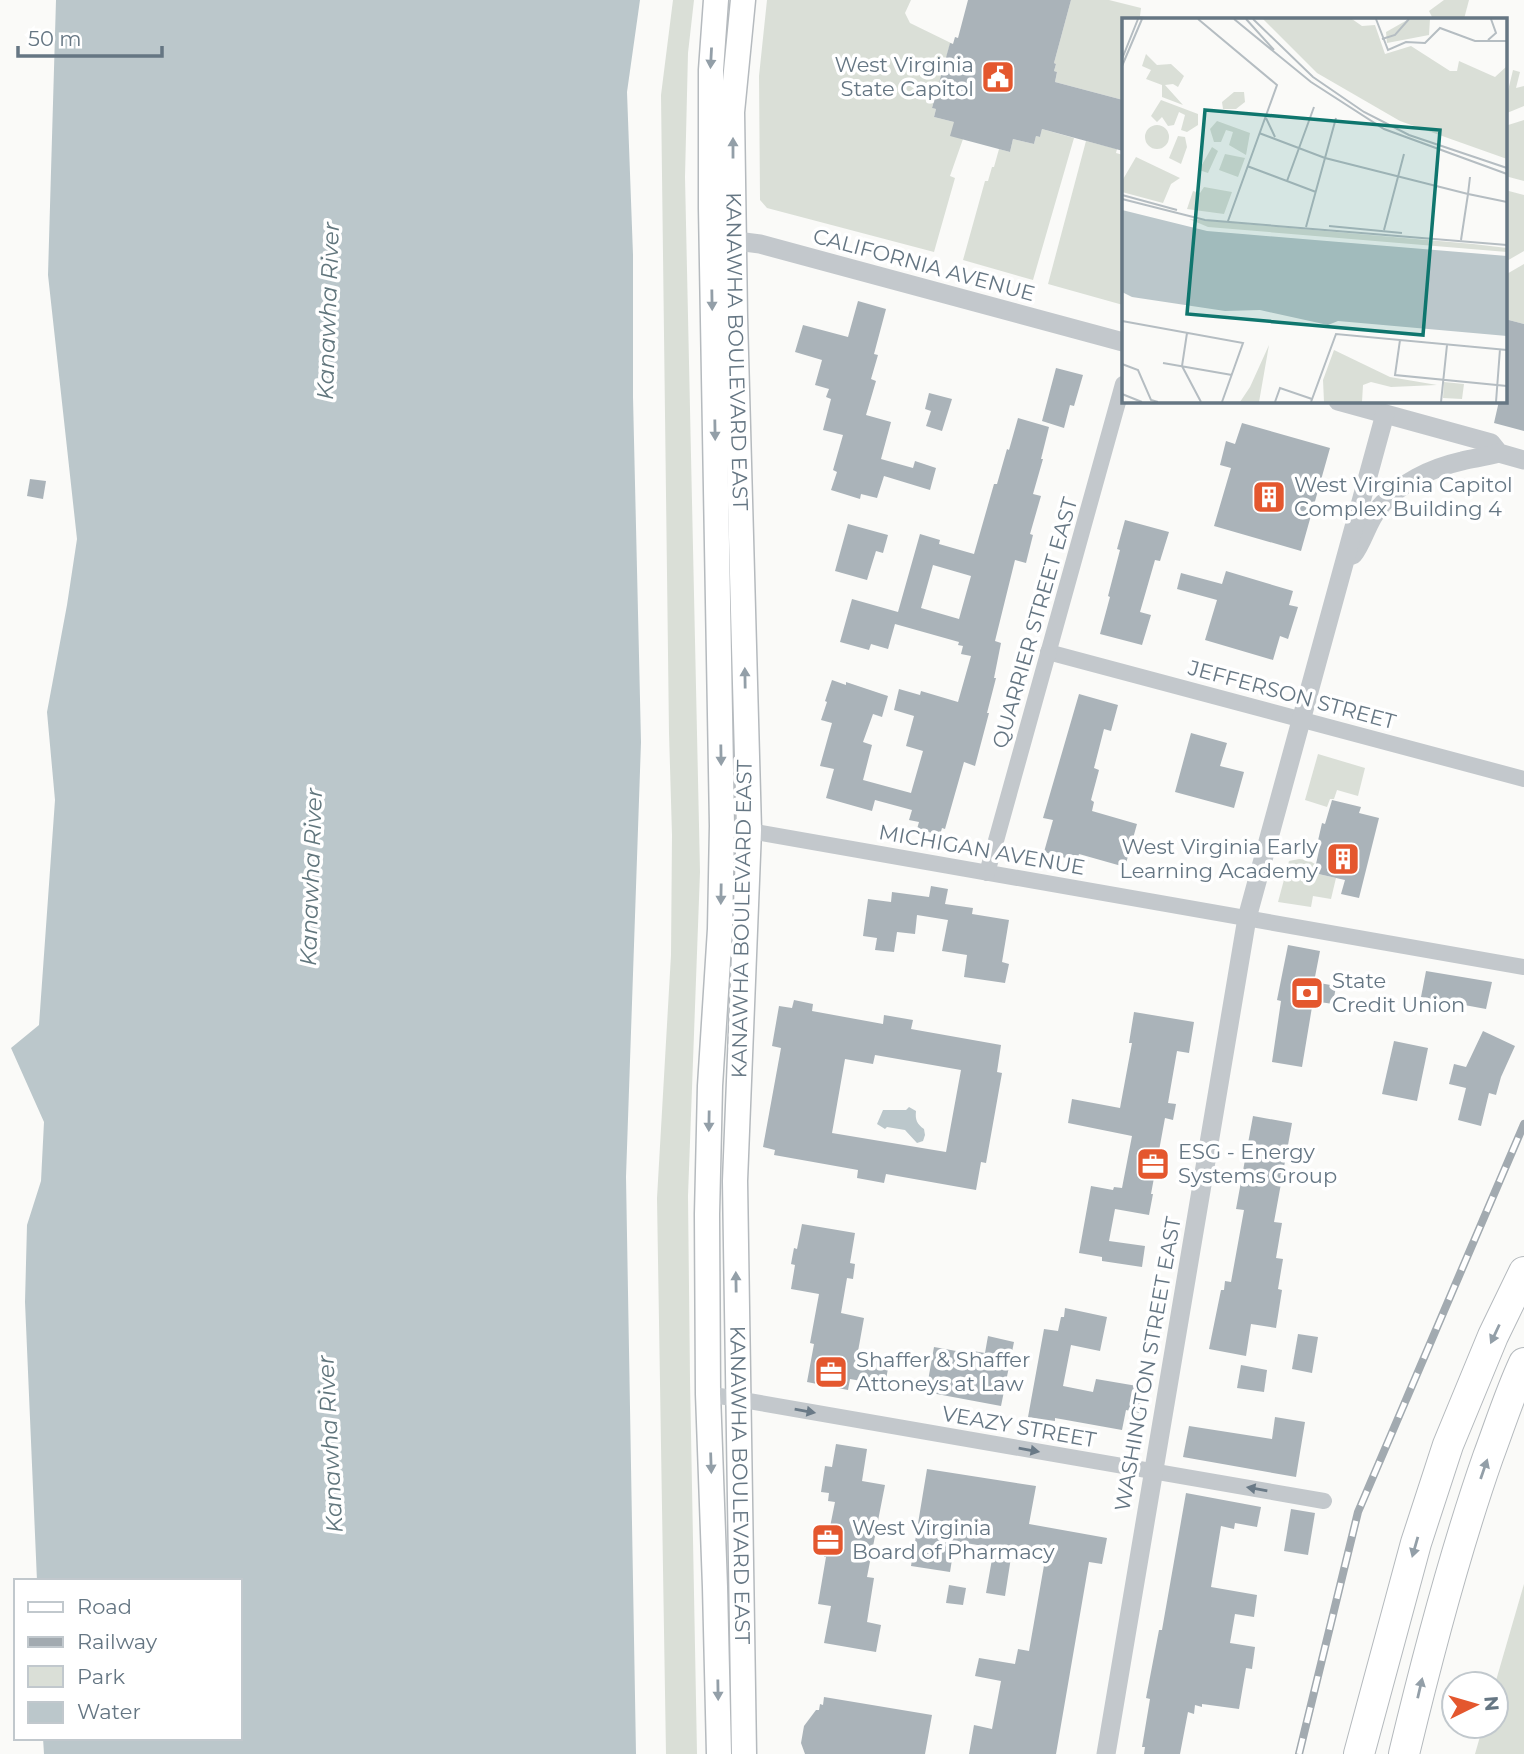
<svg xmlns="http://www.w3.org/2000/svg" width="1524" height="1754" viewBox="0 0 1524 1754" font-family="Montserrat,sans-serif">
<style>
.green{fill:#dadfd7}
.water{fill:#bbc7cb}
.building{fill:#aab3b9;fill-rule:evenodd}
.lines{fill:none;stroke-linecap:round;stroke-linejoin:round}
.primary-casing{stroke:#b5babe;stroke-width:27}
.motorway-casing{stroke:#b4b9bd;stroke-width:32}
.minor{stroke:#c3c8cc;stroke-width:16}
.tertiary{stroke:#c3c8cc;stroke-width:19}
.primary{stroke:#fff;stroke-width:24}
.motorway{stroke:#fff;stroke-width:30}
.rail-casing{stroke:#a2aab0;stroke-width:8}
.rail{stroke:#fff;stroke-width:5;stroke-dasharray:16;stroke-linecap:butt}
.oneway{fill:#939fa8}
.oneway2{fill:#6a7a87}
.labels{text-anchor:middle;stroke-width:7;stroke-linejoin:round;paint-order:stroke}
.poi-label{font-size:21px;fill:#657683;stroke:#fff;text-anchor:start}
.street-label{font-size:21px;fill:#657683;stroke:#fff}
.water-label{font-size:23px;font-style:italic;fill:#60757c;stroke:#fff}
.inset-road{fill:none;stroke:#b5bdc2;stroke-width:2}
.view{fill:#0f766e;fill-opacity:0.15;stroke:#0f766e;stroke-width:3.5}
.inset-edge{fill:none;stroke:#657683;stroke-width:3.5}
</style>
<rect width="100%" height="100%" fill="#fafaf8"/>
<!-- green -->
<g class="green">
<polygon points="673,0 694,0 688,53 685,177 700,872 688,1196 690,1379 697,1754 666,1754 657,1198 671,955 672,835 669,733 661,95"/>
<polygon points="767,0 911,0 905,13 910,23 953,44 950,44 932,108 936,109 934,117 954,122 963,139 950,176 955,178 934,252 767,208 760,200 759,76"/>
<polygon points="1071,0 1109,0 1141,8 1140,16 1154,19 1123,19 1123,100 1055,82 1057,72 1054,71 1056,64 1054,63"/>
<polygon points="1444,0 1469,0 1464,19 1433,19 1429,11"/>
<polygon points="1513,70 1520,72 1516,88 1524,86 1524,106 1507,113 1505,110 1505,103"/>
<polygon points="1524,120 1524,181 1505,176 1505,126"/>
<polygon points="1042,129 1074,138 1033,280 963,260 985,181 988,181 992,167 994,167 999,149 1010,152 1013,139 1034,144 1036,136 1040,137"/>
<polygon points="1086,141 1117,149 1116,153 1123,155 1123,305 1048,284"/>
<polygon points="1505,190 1524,195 1524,251 1505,262"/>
<polygon points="1524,264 1524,324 1505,319 1505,275"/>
<polygon points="1318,754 1365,768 1358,796 1337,790 1334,799 1330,799 1327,807 1305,800"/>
<polygon points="1299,859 1308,860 1315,864 1314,873 1336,878 1331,899 1313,896 1311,907 1278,902 1289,861"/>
<polygon points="1524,1584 1524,1754 1475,1754 1483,1726 1496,1726 1495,1684"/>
</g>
<!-- water -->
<g class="water">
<polygon points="56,0 640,0 627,92 633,255 633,397 641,742 626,1177 636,1754 44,1754 43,1738 240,1738 240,1581 37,1581 25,1302 27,1225 41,1181 44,1122 11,1048 39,1025 55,800 47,712 67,605 77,539 48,275"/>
<path d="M909 1107 916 1111C915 1120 917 1124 924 1129L925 1135 923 1141 917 1143 905 1130 887 1127 885 1129 877 1124 883 1110H906Z"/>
</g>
<!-- building -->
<g class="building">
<polygon points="968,0 1071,0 1054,63 1056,64 1054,71 1057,72 1055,82 1123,100 1123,151 1042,129 1040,137 1036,136 1034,144 1013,139 1010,152 950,136 954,122 934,117 936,109 932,108 950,43 953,44 955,37 958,38"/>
<polygon points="858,301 886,309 874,354 878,355 871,379 876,381 866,415 891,422 881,459 913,468 915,461 936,468 930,490 884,476 877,498 861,494 860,499 831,490 837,472 833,470 843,435 823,430 831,399 826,397 829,389 815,385 822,360 795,352 803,325 848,337"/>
<polygon points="1505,319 1524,324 1524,431 1494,423 1499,401 1505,401"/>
<polygon points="1056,368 1083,375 1074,406 1070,405 1064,428 1042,421"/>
<polygon points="929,393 952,399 942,431 926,426 931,411 925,409"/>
<path d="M1018 418 1049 427 1041 459H1043L1033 494 1041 496 1030 534 1033 535 1026 563 1015 560 995 641 1001 643 994 678H996L987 713H989L975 766 964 762 945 829 942 828 940 835 917 829 919 822 909 820 912 810 875 800 872 811 826 798 834 769 820 766 832 723 821 720 827 702 825 701 832 680 846 685V682L888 696 882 717 873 714 863 742 872 745 863 780 911 793 923 751 906 746 914 716 894 710 899 689 920 695 921 691 958 702 971 656 961 654 963 646 958 645 959 642 895 624 888 649 871 644 869 650 840 642 852 599 898 612 920 534 940 540 939 544 974 554 994 484H997L1007 449 1009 450ZM933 565 971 576 959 619 921 608Z"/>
<polygon points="1242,423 1330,448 1301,551 1214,526 1231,468 1220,465 1226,441 1235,444"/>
<polygon points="30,479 46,481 43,499 27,496"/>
<polygon points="1125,520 1169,532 1160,561 1155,560 1140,612 1151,615 1142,645 1100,634 1110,597 1108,596 1120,550 1117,549"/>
<polygon points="848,524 888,535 883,553 876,551 867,580 835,571"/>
<polygon points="1226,571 1293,591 1289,605 1298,607 1288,639 1280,636 1273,660 1205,640 1217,600 1177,589 1181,573 1222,584"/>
<polygon points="1079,694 1118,705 1111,731 1104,729 1094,768 1099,770 1091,800 1094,802 1092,811 1137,824 1125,867 1079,854 1077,861 1044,852 1053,820 1043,818"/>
<polygon points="1191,733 1227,743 1220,766 1244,772 1234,808 1175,792"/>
<polygon points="1332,800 1361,807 1359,813 1379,818 1359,898 1341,894 1345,880 1314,873 1320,846 1317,845 1322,823 1325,824"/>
<polygon points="931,886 948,889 945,904 973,908 972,914 1009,920 1002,962 1009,964 1005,983 964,977 967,955 942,951 948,920 917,915 915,934 897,932 894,952 875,950 877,938 863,936 868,899 891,902 892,892 929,897"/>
<polygon points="1288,945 1320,951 1314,982 1336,986 1333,1004 1313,1001 1302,1067 1272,1062 1281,1001 1277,1000"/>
<polygon points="1426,971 1492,982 1486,1009 1421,997"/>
<path d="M794 1000 813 1004 812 1011 883 1024 884 1015 913 1020 911 1029 1001 1045 997 1072 1002 1073 986 1163 981 1162 976 1190 886 1174 884 1183 857 1178 858 1170 774 1155 775 1150 763 1147 781 1048 772 1046 779 1006 792 1008ZM875 1055 961 1070 946 1152 832 1133 845 1059 873 1064Z"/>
<polygon points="1134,1012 1194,1022 1189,1053 1177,1051 1168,1103 1176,1104 1173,1120 1165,1118 1151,1194 1153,1194 1149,1215 1115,1209 1109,1241 1145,1246 1142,1267 1102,1261 1102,1257 1079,1253 1091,1186 1113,1190 1114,1187 1122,1188 1132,1136 1068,1123 1072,1099 1120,1108 1132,1043 1129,1043"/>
<polygon points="1483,1031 1515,1046 1501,1077 1496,1095 1489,1093 1481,1126 1458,1120 1466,1088 1449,1084 1454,1064 1466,1067"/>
<polygon points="1394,1041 1428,1048 1417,1101 1382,1094"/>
<polygon points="1253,1116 1292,1123 1274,1222 1282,1223 1276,1258 1283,1259 1278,1289 1282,1290 1276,1328 1251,1324 1246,1356 1209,1349 1221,1290 1224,1290 1225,1281 1231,1282 1244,1210 1236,1209"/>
<polygon points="802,1224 855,1233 850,1263 855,1264 853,1279 847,1278 841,1313 864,1318 857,1357 889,1363 885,1385 850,1379 848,1390 807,1382 814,1344 810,1343 819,1294 791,1289 795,1265 791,1264 794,1248 797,1249"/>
<polygon points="1065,1308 1107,1317 1100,1351 1071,1345 1063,1386 1093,1392 1096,1379 1143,1387 1139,1413 1126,1410 1122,1430 1055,1418 1055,1421 1028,1417 1044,1329 1058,1331 1061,1317 1064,1317"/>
<polygon points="1298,1334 1318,1337 1312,1373 1292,1369"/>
<polygon points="988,1336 1014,1342 1001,1406 926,1392 934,1347 973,1354 973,1351 985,1353"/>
<polygon points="1241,1365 1267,1370 1264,1392 1237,1388"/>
<polygon points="1275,1417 1305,1422 1296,1477 1183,1457 1189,1426 1272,1439"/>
<polygon points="836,1444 867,1449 862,1481 885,1485 867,1577 874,1578 867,1622 881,1625 876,1652 824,1643 831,1606 818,1604 826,1557 824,1557 826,1546 818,1545 820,1530 829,1532 835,1502 828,1501 829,1493 821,1492 825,1466 832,1467"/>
<polygon points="927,1469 1036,1486 1029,1524 1107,1538 1102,1564 1089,1562 1056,1754 969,1754 974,1725 992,1729 1001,1681 975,1676 979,1658 1015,1664 1018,1649 1029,1651 1046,1554 1018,1549 1017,1552 1012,1551 1005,1596 986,1593 994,1548 955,1541 950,1572 911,1566"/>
<polygon points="1186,1493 1261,1507 1257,1527 1235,1523 1234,1529 1221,1526 1211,1587 1257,1595 1254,1617 1235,1614 1230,1643 1255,1647 1252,1669 1246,1668 1239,1709 1202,1704 1202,1707 1195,1705 1194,1714 1188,1712 1180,1754 1144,1754 1145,1747 1142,1747 1150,1699 1146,1698 1159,1630 1162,1630"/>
<polygon points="1291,1509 1315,1513 1308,1555 1284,1551"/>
<polygon points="949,1585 966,1588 963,1605 946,1603"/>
<polygon points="824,1697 932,1715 925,1754 805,1754 801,1743 804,1726 816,1710 819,1710 820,1704 823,1705"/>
</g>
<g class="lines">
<defs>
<g id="primary">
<polyline points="716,0 711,70 711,208 722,826 720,929 710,1086 707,1214 708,1394 715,1587 719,1754"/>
<path id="s1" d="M743 0 732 112 735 317 749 830 735 1181 744 1754"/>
</g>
<g id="motorway">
<polyline points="1359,1754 1416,1543 1448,1445 1493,1336 1524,1272"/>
<path d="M1404 1754C1428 1654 1454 1554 1488 1457 1500 1425 1510 1393 1524 1363"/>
</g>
</defs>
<!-- primary casing -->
<use href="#primary" class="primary-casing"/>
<!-- motorway casing -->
<use href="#motorway" class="motorway-casing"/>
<!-- minor -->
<g class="minor">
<polyline points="1048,652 1524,779"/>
<polyline points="722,826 1524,967"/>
<polyline points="987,873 1123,384"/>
<polyline points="708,1394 1324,1501"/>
</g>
<!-- tertiary -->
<g class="tertiary">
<polyline points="721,239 760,244 1123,342"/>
<polyline points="1338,401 1491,443 1499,453 1524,460"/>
<path d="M1353 555C1364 541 1367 522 1379 508 1399 483 1431 468 1462 461 1474 458 1486 457 1499 453"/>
<polyline points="1106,1754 1247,918 1385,414"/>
</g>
<!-- primary -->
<use href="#primary" class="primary"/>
<!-- motorway -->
<use href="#motorway" class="motorway"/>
<defs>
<polyline id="rail" points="1299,1754 1358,1512 1524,1124"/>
</defs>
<!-- rail casing -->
<use href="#rail" class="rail-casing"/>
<!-- rail -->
<use href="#rail" class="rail"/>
</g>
<!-- one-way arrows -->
<defs><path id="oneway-solid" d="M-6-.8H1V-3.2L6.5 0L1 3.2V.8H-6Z" transform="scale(1.75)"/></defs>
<g class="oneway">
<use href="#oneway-solid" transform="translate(711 58) rotate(93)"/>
<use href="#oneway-solid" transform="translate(733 148) rotate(-90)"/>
<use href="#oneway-solid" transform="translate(712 300) rotate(89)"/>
<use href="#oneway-solid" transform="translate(715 430) rotate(89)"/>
<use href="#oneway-solid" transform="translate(745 678) rotate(-91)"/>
<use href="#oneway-solid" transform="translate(721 755) rotate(89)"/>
<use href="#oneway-solid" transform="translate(721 894) rotate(91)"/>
<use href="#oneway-solid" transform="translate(709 1121) rotate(91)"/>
<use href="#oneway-solid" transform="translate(736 1282) rotate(-91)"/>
<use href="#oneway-solid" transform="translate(1495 1334) rotate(115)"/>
<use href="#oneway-solid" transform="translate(711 1463) rotate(88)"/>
<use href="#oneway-solid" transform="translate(1484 1469) rotate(-71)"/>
<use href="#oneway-solid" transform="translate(1415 1547) rotate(106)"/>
<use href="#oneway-solid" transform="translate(1420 1688) rotate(-77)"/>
<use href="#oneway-solid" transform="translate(718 1690) rotate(89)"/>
</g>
<g class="oneway2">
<use href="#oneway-solid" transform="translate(805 1411) rotate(10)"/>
<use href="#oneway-solid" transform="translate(1029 1450) rotate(10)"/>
<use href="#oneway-solid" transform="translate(1257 1489) rotate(-170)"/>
</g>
<!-- icons -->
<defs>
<symbol id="civic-square" viewBox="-11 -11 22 22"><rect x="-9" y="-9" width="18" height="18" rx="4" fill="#e4572e" stroke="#fff"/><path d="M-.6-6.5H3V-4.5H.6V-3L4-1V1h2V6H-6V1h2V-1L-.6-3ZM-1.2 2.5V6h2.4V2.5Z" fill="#fff"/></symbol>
<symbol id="building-square" viewBox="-11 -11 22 22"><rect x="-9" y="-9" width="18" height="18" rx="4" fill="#e4572e" stroke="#fff"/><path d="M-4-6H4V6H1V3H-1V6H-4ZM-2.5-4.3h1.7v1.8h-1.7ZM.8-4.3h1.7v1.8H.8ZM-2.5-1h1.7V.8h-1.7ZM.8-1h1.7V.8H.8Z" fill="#fff"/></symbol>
<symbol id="bank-square" viewBox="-11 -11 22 22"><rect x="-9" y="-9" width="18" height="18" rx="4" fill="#e4572e" stroke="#fff"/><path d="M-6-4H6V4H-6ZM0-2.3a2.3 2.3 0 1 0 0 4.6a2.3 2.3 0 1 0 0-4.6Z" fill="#fff"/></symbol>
<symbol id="office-square" viewBox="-11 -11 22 22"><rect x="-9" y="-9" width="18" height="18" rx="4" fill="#e4572e" stroke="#fff"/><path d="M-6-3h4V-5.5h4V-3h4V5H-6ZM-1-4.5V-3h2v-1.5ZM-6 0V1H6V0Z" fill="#fff"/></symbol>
</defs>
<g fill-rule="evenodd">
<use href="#civic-square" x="979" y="58" width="38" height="38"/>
<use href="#building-square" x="1250" y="478" width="38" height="38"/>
<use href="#building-square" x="1324" y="840" width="38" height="38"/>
<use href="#bank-square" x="1288" y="974" width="38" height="38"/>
<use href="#office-square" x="1134" y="1145" width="38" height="38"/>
<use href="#office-square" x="812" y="1353" width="38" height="38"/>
<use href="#office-square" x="809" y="1521" width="38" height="38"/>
</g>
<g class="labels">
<!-- poi labels -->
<g class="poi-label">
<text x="974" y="72" text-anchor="end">West Virginia<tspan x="974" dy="24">State Capitol</tspan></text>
<text x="1294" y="492">West Virginia Capitol<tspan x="1294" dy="24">Complex Building 4</tspan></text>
<text x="1318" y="854" text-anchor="end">West Virginia Early<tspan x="1318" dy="24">Learning Academy</tspan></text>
<text x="1332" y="988">State<tspan x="1332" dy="24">Credit Union</tspan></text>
<text x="1178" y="1159">ESG - Energy<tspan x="1178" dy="24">Systems Group</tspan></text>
<text x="856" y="1367">Shaffer &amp; Shaffer<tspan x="856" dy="24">Attoneys at Law</tspan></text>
<text x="852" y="1535">West Virginia<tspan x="852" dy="24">Board of Pharmacy</tspan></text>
</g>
<!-- street labels -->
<g class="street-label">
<text transform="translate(924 265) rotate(15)" y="7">CALIFORNIA AVENUE</text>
<text dy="7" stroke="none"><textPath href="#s1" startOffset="352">KANAWHA BOULEVARD EAST</textPath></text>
<text transform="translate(1035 623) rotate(-74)" y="7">QUARRIER STREET EAST</text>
<text transform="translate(1292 695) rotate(15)" y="7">JEFFERSON STREET</text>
<text transform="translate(982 850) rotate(10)" y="7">MICHIGAN AVENUE</text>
<text transform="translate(742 919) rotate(-89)" y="7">KANAWHA BOULEVARD EAST</text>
<text transform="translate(1148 1364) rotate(-80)" y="7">WASHINGTON STREET EAST</text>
<text transform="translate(1019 1427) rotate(10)" y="7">VEAZY STREET</text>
<text dy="7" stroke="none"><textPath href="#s1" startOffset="1486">KANAWHA BOULEVARD EAST</textPath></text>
</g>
<!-- water labels -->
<g class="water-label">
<text transform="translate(328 311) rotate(-88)" y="8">Kanawha River</text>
<text transform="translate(311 877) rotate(-88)" y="8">Kanawha River</text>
<text transform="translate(330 1444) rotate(-93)" y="8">Kanawha River</text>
</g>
</g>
<!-- overview -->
<g transform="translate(1122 18)">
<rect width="385" height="385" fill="#fafaf8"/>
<path d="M141 1H230L240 8 253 7 263 36 289 28 328 53H335L337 43 373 59 385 48V141L278 103 195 55ZM287 1H308L307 17 265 25 264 14ZM24 36 35 47 49 46 62 58 56 69 51 66 43 67 61 87 40 79V67L24 61 29 52 20 48ZM112 74H122L123 84 114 91H101L100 84ZM39 82 76 96V107L65 114 59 112 63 97 57 94 52 107 46 108 40 99 35 104 29 98ZM95 103 128 115 124 137 107 127 111 114 104 112 99 124H92L88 111ZM23 119a12 12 0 1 1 24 0a12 12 0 1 1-24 0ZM56 118 63 119 65 129 59 146 47 140ZM90 129 96 133 86 155 77 152ZM103 136 123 140 116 159 97 152ZM14 139 58 160 49 166 41 185 0 174V163ZM82 169 110 174 102 196 65 191 71 173 78 175ZM67 201 351 226 385 230V234L86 209ZM147 327 137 384H118L128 369ZM212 332 268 359 315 367 269 369 249 364 241 367 240 384H202L201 362ZM322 364 342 366 340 381 321 380Z" fill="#dadfd7"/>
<path d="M0 192 85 213 385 238V318L216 303 206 307 138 292 103 293 10 279 0 274Z" fill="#bbc7cb"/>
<path class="inset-road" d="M76 1 155 67 106 203M112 1 189 64 262 111 385 156M124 1 152 32M131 1 191 59 242 94 287 117 385 150M254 1 266 32 284 24 303 25 318 10 353 23H385M260 21 273 17 287 1M366 22 374 15 369 1M0 41 16 1M0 48 20 1M144 100 153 119M137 115 203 140 346 176 348 159M125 148 194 174M165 163 192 89M0 177 55 192M0 181 83 202 385 227M207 208 280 215M184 209 214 100M262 212 282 136M339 222 346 176 385 184M0 303 121 325 100 384M65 315 60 348 79 384M278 322 273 357 385 368M41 345 110 357M0 346 16 352 29 382 36 384M0 376 20 384M153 384 158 370 190 381M189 384 214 316 385 332M319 384 325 327M374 384 378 331"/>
<path class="view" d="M83 92 318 112 301 317 65 296Z"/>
<rect width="385" height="385" class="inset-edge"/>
</g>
<!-- legend -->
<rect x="14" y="1579" width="228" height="161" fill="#ffffff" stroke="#c1c8cd" stroke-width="2"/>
<rect x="28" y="1602" width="35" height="10" fill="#ffffff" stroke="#c1c8cd" stroke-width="2"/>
<text x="77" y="1614" font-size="21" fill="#657683">Road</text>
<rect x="28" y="1637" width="35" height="10" fill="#a2aab0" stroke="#c1c8cd" stroke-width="2"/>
<text x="77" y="1649" font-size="21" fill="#657683">Railway</text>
<rect x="28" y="1666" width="35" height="21" fill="#dadfd7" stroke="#c1c8cd" stroke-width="2"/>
<text x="77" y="1684" font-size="21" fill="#657683">Park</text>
<rect x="28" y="1702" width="35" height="21" fill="#bbc7cb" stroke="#c1c8cd" stroke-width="2"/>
<text x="77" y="1719" font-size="21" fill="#657683">Water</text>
<!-- north arrow -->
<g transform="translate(1475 1705) rotate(85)"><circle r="33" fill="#ffffff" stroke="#c1c8cd" stroke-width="2"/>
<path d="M0-5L12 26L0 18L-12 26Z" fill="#e4572e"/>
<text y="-10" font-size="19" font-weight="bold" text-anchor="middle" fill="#657683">N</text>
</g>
<!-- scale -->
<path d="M18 46v10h144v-10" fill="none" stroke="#657683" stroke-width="3.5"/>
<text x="28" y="46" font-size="21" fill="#657683" stroke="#ffffff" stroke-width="5" paint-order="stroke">50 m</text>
</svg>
